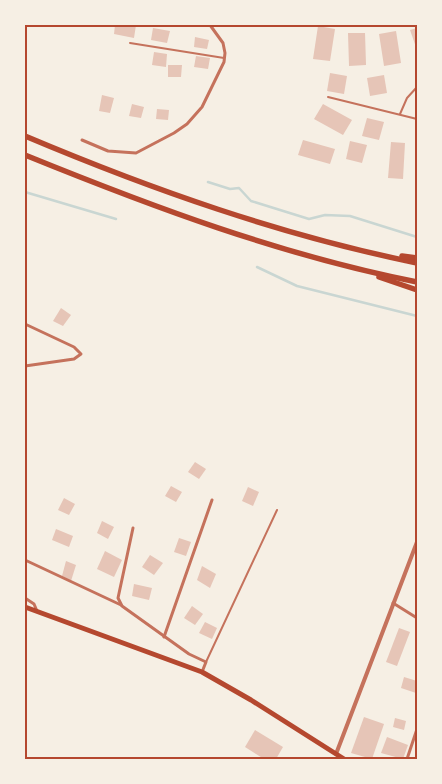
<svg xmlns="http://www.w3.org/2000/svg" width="442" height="784" viewBox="0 0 442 784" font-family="Literata,serif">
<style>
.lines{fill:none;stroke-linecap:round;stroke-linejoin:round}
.stream{stroke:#c9d6d2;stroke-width:2.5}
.building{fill:#e6c5b7}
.service{stroke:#c5725c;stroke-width:2}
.minor{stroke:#c5725c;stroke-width:3}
.tertiary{stroke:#c5725c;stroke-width:4}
.primary{stroke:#b5482f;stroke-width:5}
.trunk{stroke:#b5482f;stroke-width:5.5}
.neatline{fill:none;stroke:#b5482f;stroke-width:2}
</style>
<rect width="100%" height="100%" fill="#f6efe4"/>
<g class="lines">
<!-- stream -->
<g class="stream">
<polyline points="208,182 230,189 239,188 251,201 309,219 325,215 350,216 417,237"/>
<polyline points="25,192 116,219"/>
<polyline points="257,267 297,286 417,316"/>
</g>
</g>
<!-- building -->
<g class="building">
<polygon points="115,25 136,25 134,38 114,34"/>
<polygon points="318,26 335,29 330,61 313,59"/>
<polygon points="153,28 170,31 167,43 151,40"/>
<polygon points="417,28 417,50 410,30"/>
<polygon points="396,31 401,63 384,66 379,34"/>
<polygon points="348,33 365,33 366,65 349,66"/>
<polygon points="195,37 209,40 207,49 194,47"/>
<polygon points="154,52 167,54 166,67 152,65"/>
<polygon points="196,56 210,58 208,69 194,67"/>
<polygon points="168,65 182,65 181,77 168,77"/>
<polygon points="330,73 347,76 344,94 327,91"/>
<polygon points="384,75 387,93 370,96 367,78"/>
<polygon points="102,95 114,98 110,113 99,111"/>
<polygon points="132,104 144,107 141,118 129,116"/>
<polygon points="323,104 352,120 343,135 314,119"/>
<polygon points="157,109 169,110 168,120 156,119"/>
<polygon points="367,118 384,122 379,140 362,136"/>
<polygon points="303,140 335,149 330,164 298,155"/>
<polygon points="350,141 367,145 362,163 346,159"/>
<polygon points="391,142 405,143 403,179 388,178"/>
<polygon points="61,308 71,315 63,326 53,321"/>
<polygon points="195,462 206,469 199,479 188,472"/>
<polygon points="171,486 182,492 176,502 165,496"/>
<polygon points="248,487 259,492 253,506 242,501"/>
<polygon points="64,498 75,504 69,515 58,510"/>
<polygon points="102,521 114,527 108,539 97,533"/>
<polygon points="56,529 73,536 69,547 52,540"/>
<polygon points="179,538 191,542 186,556 174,552"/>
<polygon points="105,551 122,560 114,577 97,569"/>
<polygon points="150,555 163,563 154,575 142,567"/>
<polygon points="66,561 76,565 71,581 62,576"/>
<polygon points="202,566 216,574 210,588 197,580"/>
<polygon points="134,584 152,588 149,600 132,596"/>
<polygon points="192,606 203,614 195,625 184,618"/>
<polygon points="205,622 217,628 212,639 199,633"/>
<polygon points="399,628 410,632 397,666 386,662"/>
<polygon points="404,677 417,681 416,693 401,688"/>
<polygon points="364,717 384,724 372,759 351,753"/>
<polygon points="395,718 406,721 404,730 393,727"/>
<polygon points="255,730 283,747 276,759 264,759 245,747"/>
<polygon points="387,737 408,745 403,759 381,753"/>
</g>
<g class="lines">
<!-- service -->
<g class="service">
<polyline points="130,43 224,58"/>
<polyline points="328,97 417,119"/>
<polyline points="400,114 407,98 417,87"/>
<polyline points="206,662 277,510"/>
</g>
<!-- minor -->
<g class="minor">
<polyline points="82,140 108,151 136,153 174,133 187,124 202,107 224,62 225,53 223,43 210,25"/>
<polyline points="25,324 74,347 81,354 74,359 25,366"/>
<polyline points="133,528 118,598 122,606 189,654 206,662 202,672"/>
<polyline points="25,560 121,605"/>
<polyline points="25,598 34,604 37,611"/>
<polyline points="393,603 417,618"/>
<polyline points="164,637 212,500"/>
<polyline points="407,759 417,729"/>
</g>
<!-- tertiary -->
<polyline class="tertiary" points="336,754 417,542"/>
<!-- primary -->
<polyline class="primary" points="25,607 202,672 251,700 344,759"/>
<!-- trunk -->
<g class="trunk">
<path d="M25 136C153 190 281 235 417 263"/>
<path d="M25 155C153 207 281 255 417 282"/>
<polyline points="402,256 417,258"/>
<polyline points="379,277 417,290"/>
</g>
</g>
<!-- border -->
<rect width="442" height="784" fill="none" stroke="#f6efe4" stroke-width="52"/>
<rect x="26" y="26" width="390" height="732" class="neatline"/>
</svg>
